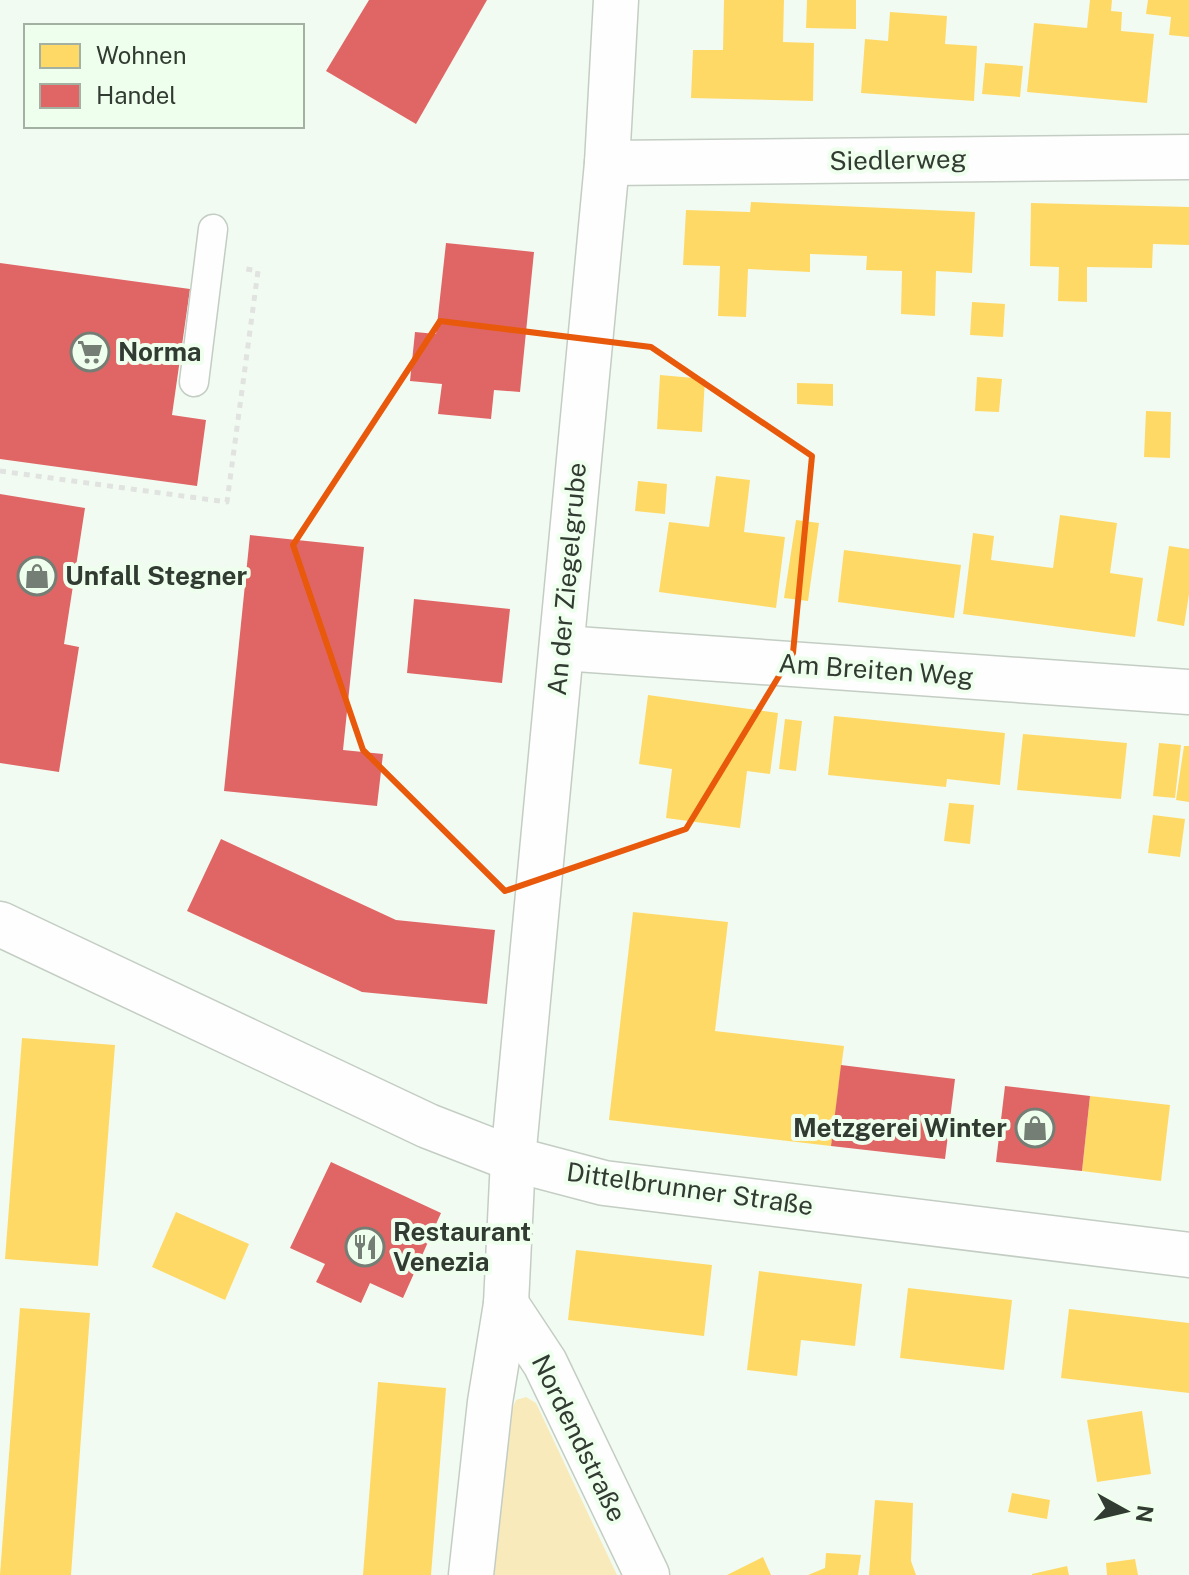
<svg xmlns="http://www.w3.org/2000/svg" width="1189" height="1575" viewBox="0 0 1189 1575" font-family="'Public Sans',sans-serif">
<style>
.green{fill:#f8eabb}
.homes{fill:#ffd966}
.shops{fill:#e06666}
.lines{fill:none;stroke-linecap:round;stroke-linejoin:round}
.service-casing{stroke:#c4cdc4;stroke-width:31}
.minor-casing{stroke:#c4cdc4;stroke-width:47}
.tertiary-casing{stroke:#c4cdc4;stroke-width:47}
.path{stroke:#e0e3e0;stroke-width:5;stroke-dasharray:6 6;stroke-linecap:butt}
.service{stroke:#fdfefd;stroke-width:28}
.minor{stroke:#fdfefd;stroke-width:44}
.tertiary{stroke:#fdfefd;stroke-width:44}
.marked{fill:none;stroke:#e8590c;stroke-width:6;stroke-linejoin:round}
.labels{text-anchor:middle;stroke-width:8;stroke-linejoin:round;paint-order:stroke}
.street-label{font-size:26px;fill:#313b31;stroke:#efffee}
.poi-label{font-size:26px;font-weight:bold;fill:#313b31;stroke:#efffee;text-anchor:start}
</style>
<rect width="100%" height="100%" fill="#f2fbf2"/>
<!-- green -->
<polygon class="green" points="526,1397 536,1403 617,1575 494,1575 512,1409 516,1400"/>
<!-- homes -->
<g class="homes">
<polygon points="724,0 784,0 783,42 814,43 813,101 691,98 693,50 723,50"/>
<polygon points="807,0 856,0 856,29 806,28"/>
<polygon points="1090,0 1112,0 1111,11 1122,12 1121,31 1154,34 1147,103 1027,92 1034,23 1087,28"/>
<polygon points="1148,0 1189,0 1189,37 1169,35 1171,17 1146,14"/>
<polygon points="890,12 947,16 945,44 977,46 974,101 861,93 865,39 888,41"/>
<polygon points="985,63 1023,66 1020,97 982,94"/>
<polygon points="751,202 975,212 972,273 936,271 935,316 901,314 902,271 866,270 867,256 810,254 810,272 748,269 746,317 718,316 720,266 683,265 686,210 750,212"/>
<polygon points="1031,203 1189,207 1189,245 1153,244 1152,268 1087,267 1087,302 1058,301 1059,267 1030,266"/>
<polygon points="972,302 1005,304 1003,337 970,335"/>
<polygon points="660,375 705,379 702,432 657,429"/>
<polygon points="977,377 1002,379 999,412 975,411"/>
<polygon points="797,383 833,384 833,406 797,404"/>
<polygon points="1146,411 1171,412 1170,458 1144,457"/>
<polygon points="716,476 750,480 744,532 785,537 776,608 659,592 669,522 709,527"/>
<polygon points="638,481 667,484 665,514 635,511"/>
<polygon points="1060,515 1117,523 1110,573 1143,578 1135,637 963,614 973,533 994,536 991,560 1053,568"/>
<polygon points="796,520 819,523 808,601 784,598"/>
<polygon points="1169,546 1189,549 1189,594 1184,626 1157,621"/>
<polygon points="844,550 961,565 954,618 838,602"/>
<polygon points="648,695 778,713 770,774 747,771 740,828 666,818 672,769 639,764"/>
<polygon points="834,716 1005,733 1000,785 947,779 946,787 828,775"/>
<polygon points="785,719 802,721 796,771 779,769"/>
<polygon points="1023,734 1127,743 1121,799 1017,790"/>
<polygon points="1159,743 1181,745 1175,798 1153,796"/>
<polygon points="1184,746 1189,746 1189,802 1176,800"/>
<polygon points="949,803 974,805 970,844 944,841"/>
<polygon points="1153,815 1185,819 1180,857 1148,853"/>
<polygon points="633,912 728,922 715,1031 844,1046 831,1146 609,1120"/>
<polygon points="22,1038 115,1045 98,1266 5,1259"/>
<polygon points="1090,1096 1170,1105 1161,1181 1082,1171"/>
<polygon points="176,1212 249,1244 225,1300 152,1267"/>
<polygon points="576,1250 712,1265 704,1336 568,1320"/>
<polygon points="759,1271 862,1284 855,1346 801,1340 797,1376 747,1370"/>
<polygon points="908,1288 1012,1300 1004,1370 900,1358"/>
<polygon points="20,1308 90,1313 71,1575 0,1575"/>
<polygon points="1069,1309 1189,1323 1189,1393 1061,1378"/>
<polygon points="378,1382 446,1388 431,1575 363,1575"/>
<polygon points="1142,1411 1151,1474 1097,1482 1087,1420"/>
<polygon points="1012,1493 1050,1500 1047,1519 1008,1512"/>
<polygon points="875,1500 913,1503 911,1561 916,1575 869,1575"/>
<polygon points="826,1553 861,1555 858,1575 808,1575 825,1568"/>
<polygon points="763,1557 771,1575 727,1575"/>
<polygon points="1135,1559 1138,1575 1107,1575 1106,1563"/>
<polygon points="1067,1566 1069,1575 1032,1575 1032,1574"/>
</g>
<!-- shops -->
<g class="shops">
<polygon points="369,0 487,0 416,124 326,71"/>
<polygon points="446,243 534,252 520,392 494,390 491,419 438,414 442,384 410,381 415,332 436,334"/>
<polygon points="0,263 190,289 172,415 206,420 197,486 0,459"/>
<polygon points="0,494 85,508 64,644 79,647 59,772 0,763"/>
<polygon points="250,535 364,547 343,750 383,754 377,806 224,791"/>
<polygon points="414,599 510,609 502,683 407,673"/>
<polygon points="221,839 396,920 495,930 487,1004 362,992 187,911"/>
<polygon points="841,1065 955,1079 945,1159 831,1146"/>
<polygon points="1005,1086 1090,1096 1082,1171 996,1162"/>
<polygon points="331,1162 441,1213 403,1298 370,1283 361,1303 316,1282 325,1264 290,1248"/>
</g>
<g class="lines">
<defs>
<polyline id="service" points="194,382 213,229"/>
<g id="minor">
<polyline points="607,163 1189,157"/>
<polyline points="562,648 1189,692"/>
<polyline points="506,1304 545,1363 647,1575"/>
<polyline points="471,1575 490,1402 506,1304 513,1159 607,163 616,0"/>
</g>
<polyline id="tertiary" points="0,924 428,1126 513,1159 604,1183 1189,1255"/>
</defs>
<!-- service casing -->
<use href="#service" class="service-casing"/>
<!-- minor casing -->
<use href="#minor" class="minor-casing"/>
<!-- tertiary casing -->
<use href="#tertiary" class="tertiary-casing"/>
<!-- path -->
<polyline class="path" points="0,471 227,502 258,271 246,269"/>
<!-- service -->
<use href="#service" class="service"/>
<!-- minor -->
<use href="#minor" class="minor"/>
<!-- tertiary -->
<use href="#tertiary" class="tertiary"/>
</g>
<!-- marked area -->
<path class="marked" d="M440 321 651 347 812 456 793 653 686 829 505 891 363 750 293 545Z"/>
<!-- icons -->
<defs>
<symbol id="supermarket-ring" viewBox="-11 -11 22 22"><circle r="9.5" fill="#efffee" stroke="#757e75" stroke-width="1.5"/><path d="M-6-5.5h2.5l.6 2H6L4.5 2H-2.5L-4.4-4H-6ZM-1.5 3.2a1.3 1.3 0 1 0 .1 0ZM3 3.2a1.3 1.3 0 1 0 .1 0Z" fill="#757e75"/></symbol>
<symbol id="shop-ring" viewBox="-11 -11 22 22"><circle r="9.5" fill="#efffee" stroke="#757e75" stroke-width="1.5"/><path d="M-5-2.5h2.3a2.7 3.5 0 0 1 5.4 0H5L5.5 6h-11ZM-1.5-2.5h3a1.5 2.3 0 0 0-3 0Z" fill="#757e75"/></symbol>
<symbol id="restaurant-ring" viewBox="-11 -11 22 22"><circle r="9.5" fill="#efffee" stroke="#757e75" stroke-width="1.5"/><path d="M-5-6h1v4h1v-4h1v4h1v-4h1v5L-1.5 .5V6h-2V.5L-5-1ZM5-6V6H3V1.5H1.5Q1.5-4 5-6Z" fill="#757e75"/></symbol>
</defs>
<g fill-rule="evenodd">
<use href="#supermarket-ring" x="68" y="330" width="44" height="44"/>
<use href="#shop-ring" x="15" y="554" width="44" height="44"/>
<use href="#shop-ring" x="1013" y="1106" width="44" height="44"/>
<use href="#restaurant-ring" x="343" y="1225" width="44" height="44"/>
</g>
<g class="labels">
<!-- street labels -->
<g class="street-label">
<text transform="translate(898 160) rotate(-1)" y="9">Siedlerweg</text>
<text transform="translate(567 579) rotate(-85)" y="9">An der Ziegelgrube</text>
<text transform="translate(876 670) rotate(4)" y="9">Am Breiten Weg</text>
<text transform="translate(690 1189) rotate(8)" y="9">Dittelbrunner Straße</text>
<text transform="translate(579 1438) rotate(64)" y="9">Nordendstraße</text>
</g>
<!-- poi labels -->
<g class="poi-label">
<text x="118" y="361">Norma</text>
<text x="65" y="585">Unfall Stegner</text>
<text x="1007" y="1137" text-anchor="end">Metzgerei Winter</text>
<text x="393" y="1241">Restaurant<tspan x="393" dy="30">Venezia</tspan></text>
</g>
</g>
<!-- legend -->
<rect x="24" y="24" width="280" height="104" fill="#efffee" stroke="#a3b1a2" stroke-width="2"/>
<rect x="40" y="44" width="40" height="24" fill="#ffd966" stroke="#a3b1a2" stroke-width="2"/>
<text x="96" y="64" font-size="24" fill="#313b31">Wohnen</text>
<rect x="40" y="84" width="40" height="24" fill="#e06666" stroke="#a3b1a2" stroke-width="2"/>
<text x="96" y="104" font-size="24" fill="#313b31">Handel</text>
<!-- north arrow -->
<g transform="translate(1125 1511) rotate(98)" stroke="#efffee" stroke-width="6" paint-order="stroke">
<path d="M0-6L14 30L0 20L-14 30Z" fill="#313b31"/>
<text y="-12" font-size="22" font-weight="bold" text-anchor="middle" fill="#313b31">N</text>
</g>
</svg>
